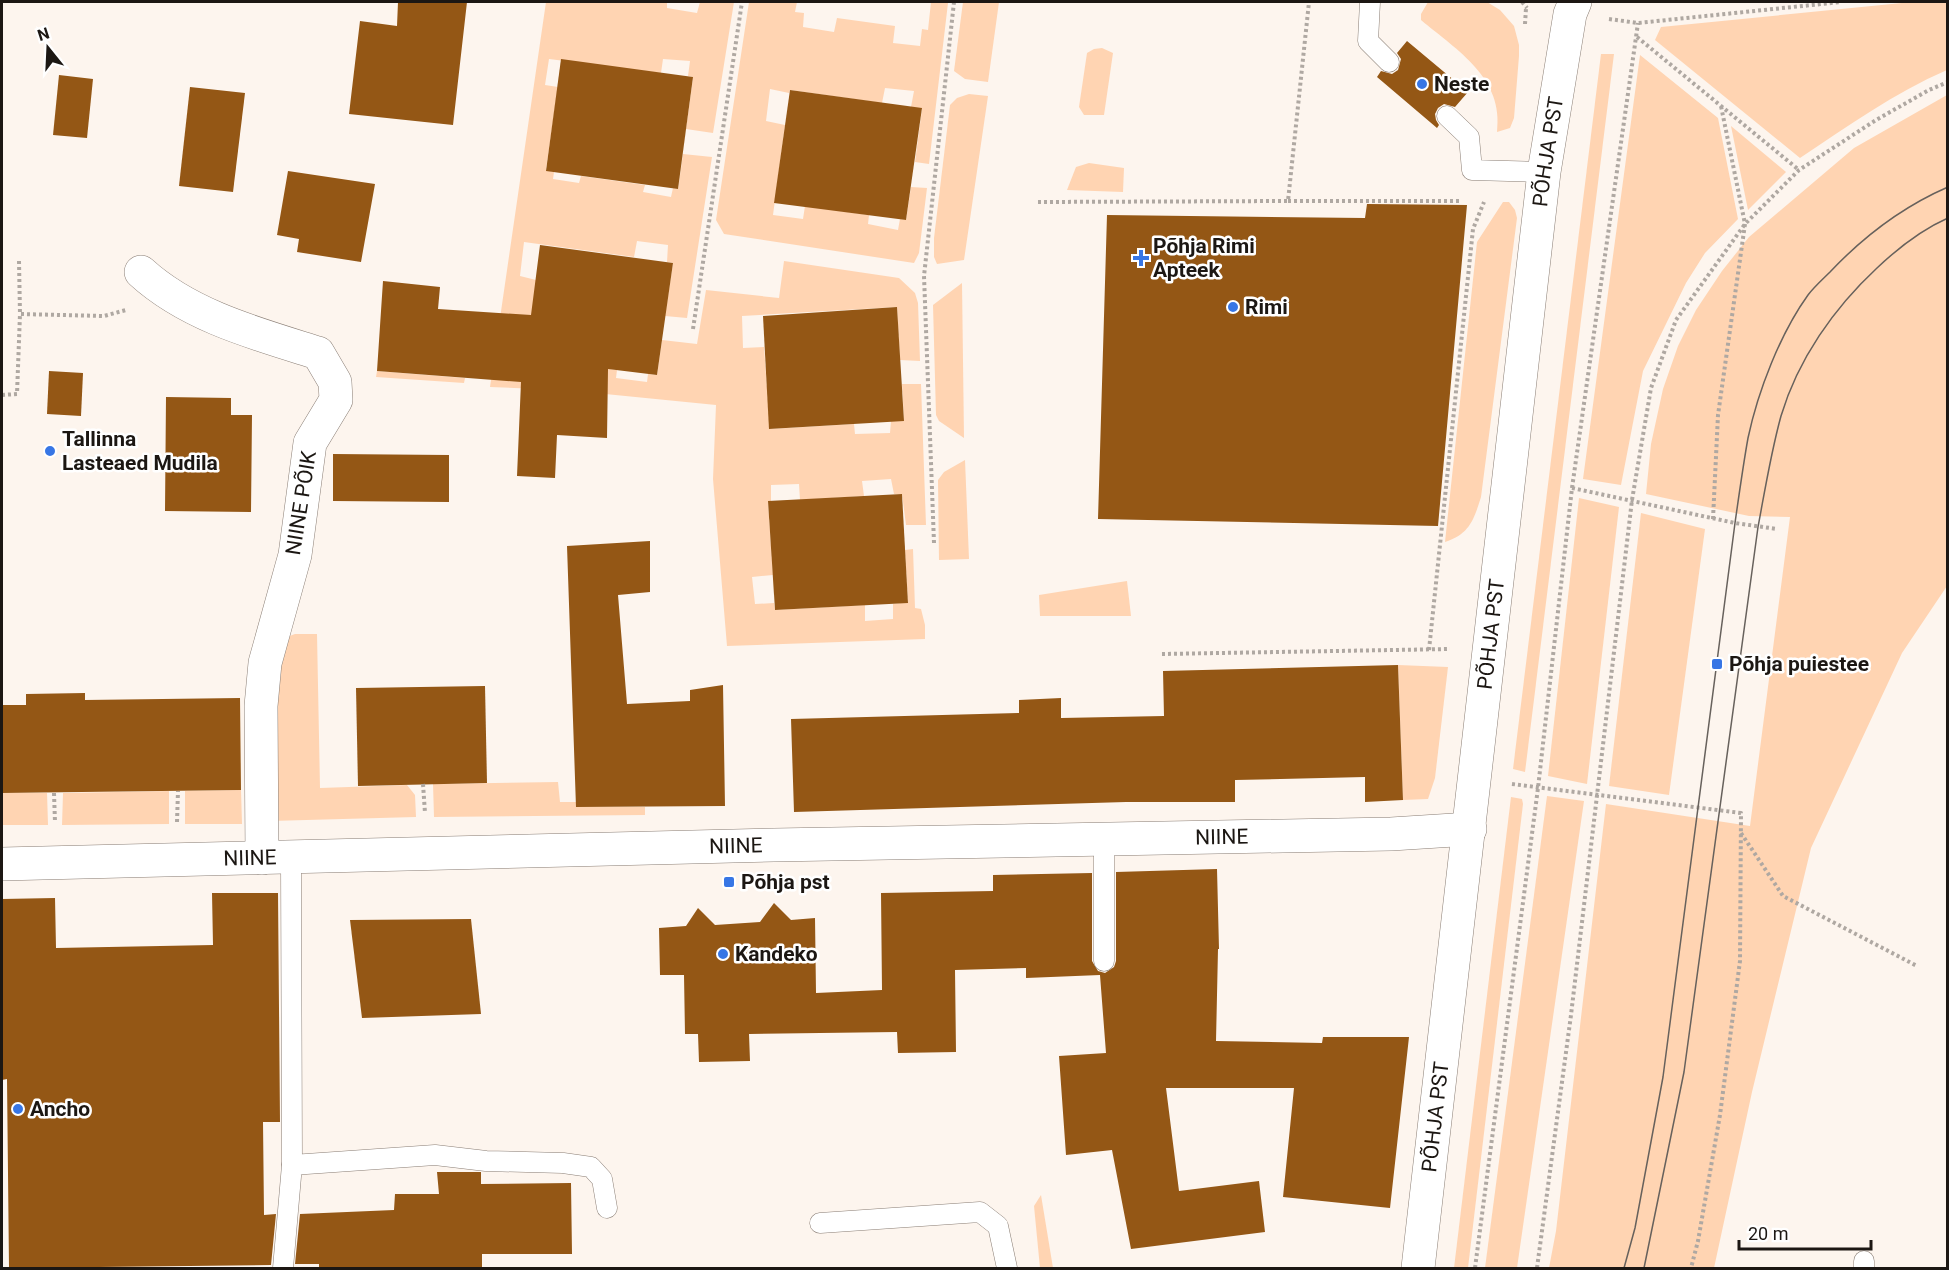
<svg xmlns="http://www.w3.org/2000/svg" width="1949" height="1270" viewBox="0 0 1949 1270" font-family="Roboto,sans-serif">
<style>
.green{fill:#ffd4b2}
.building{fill:#945715}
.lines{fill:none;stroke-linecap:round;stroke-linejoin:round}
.lane-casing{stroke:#8a7e75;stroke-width:21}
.street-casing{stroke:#8a7e75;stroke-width:34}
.secondary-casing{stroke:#8a7e75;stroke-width:34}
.path{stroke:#afa8a2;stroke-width:4;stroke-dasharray:3 3;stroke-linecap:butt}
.lane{stroke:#fff;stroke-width:20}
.street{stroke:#fff;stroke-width:33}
.secondary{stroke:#fff;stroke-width:33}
.tram{stroke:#67615c;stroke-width:1.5}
.poi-dot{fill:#3776e5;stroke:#fff;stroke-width:2}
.labels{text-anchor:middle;stroke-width:5;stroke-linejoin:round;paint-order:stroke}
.poi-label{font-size:21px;font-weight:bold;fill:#1c1713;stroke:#fff;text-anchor:start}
.street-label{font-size:21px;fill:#1c1713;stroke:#fff}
</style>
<rect width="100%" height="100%" fill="#fdf5ee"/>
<!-- green -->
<g class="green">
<polygon points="546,2 667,2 667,8 697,13 700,2 734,2 713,133 686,129 693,77 688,76 690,61 663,59 661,73 549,59 545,85 558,87 546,170 554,172 553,179 579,183 581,176 645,185 643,192 671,197 673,188 678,189 683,154 712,157 687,318 665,316 673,263 667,262 668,245 637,241 634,257 524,242 520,276 536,280 558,361 617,370 616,378 647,382 648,374 657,375 662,340 697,344 706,290 779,298 784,261 899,278 915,293 918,303 920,361 900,360 897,307 742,316 743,348 764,347 770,429 854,424 855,434 890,433 891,421 904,421 902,384 921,384 926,525 906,525 902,494 894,494 891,479 862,481 864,496 800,500 799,484 771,485 771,501 768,502 773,575 752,577 755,604 774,603 775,610 865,605 865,621 893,619 893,604 908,602 905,550 913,549 915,608 921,609 925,625 925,639 727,646 713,479 716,405 565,390 490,387"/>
<polygon points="749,2 797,2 795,12 804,13 803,27 834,32 837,18 895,26 893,43 920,46 922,29 928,30 931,2 948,3 929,164 915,162 922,109 911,107 914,91 885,88 882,103 790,90 789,93 770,89 766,121 785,125 773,215 803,219 805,206 869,215 868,224 898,230 900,219 906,220 911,187 927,188 919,253 914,263 724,234 716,220"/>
<polygon points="963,2 999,2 988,82 965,79 954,71"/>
<path d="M1428 2H1487L1500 10 1514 26 1519 45V56L1514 118 1510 128 1497 132C1504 78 1458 51 1421 20V14Z"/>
<path d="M1912 2H1947V70C1894 93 1848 126 1800 158L1655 40 1661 27Z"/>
<polygon points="1102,48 1113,53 1104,115 1084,115 1079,107 1087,53 1094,49"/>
<polygon points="1601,54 1614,54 1525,772 1513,769"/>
<polygon points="1640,55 1718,118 1738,219 1705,253 1686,283 1643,371 1621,485 1583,479"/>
<polygon points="969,94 988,96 964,260 937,264 934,257 934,238 950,105 957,98"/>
<polygon points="1947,95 1947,586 1902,653 1811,848 1752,1092 1714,1268 1549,1268 1556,1231 1606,804 1750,826 1790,517 1749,516 1646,494 1651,444 1663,389 1678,346 1696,310 1722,271 1749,237 1854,148"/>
<polygon points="1731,126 1786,172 1748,210"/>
<polygon points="1089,163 1124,168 1123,192 1067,190 1076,167"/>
<path d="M1503 202H1509L1515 210 1517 218 1481 497C1474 519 1470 534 1445 542L1477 242Z"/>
<polygon points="962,283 964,438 939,421 936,415 933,305"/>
<polygon points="377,371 465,378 464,383 376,377"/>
<polygon points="965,460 969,559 939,560 938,480 944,472"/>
<polygon points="1579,498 1619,507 1587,784 1548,776"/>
<polygon points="1641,513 1705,529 1669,795 1609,786"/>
<polygon points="1127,581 1131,616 1040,616 1039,595"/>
<polygon points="295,634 317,634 320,788 407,785 415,795 416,817 270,821 279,640"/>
<polygon points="1398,665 1448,667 1435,778 1428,799 1403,800"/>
<polygon points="558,782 560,802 576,802 576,807 645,807 645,815 434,817 433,784"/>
<polygon points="241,790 242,824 185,824 185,791"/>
<polygon points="169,791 169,824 62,825 63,793"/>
<polygon points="2,793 47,793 48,825 2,825"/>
<polygon points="1547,796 1584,801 1517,1268 1485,1268"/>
<polygon points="1511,797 1522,799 1523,804 1468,1268 1454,1268"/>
<polygon points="1041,1195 1053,1268 1040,1268 1034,1206"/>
</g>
<!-- building -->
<g class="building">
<polygon points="398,2 467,2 453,125 349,114 360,21 397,26"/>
<polygon points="1407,41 1468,92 1455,107 1444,104 1438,108 1435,114 1436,120 1439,125 1437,128 1377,77 1381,71 1392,74 1398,70 1401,59 1397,53"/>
<polygon points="561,59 693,77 678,189 546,171"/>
<polygon points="59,75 93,79 87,138 53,135"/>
<polygon points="190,87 245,93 233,192 179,186"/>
<polygon points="790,90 922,108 906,220 774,203"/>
<polygon points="288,171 375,184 361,262 297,252 299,239 277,235"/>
<polygon points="1367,204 1467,205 1438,526 1098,519 1107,215 1365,218"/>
<polygon points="540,245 673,263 657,375 608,369 607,438 557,435 555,478 517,476 521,382 377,371 383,281 440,287 438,309 531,315"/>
<polygon points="897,307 904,421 769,429 763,316"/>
<polygon points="49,371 83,373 81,416 47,414"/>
<polygon points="166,397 231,398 231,415 252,415 251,512 165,511"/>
<polygon points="333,454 449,455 449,502 333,501"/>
<polygon points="902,494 908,603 775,610 768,501"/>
<polygon points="650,541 650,592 618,595 627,704 690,701 690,690 723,685 725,806 576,807 567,546"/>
<polygon points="1398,665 1403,800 1365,802 1365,777 1235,780 1235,802 1126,802 794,812 791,719 1019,713 1019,700 1061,698 1061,718 1164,716 1163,671"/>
<polygon points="485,686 487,783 358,786 356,688"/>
<polygon points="85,693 85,700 240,698 241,790 2,793 2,705 26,705 26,694"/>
<polygon points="1217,869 1219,949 1218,949 1216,1041 1322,1043 1323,1037 1409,1037 1390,1208 1283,1197 1294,1088 1166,1088 1179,1191 1259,1181 1265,1232 1131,1249 1112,1150 1066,1155 1059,1056 1106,1053 1100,975 1026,978 1026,968 955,970 956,1052 898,1053 897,1032 749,1034 750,1061 699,1062 698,1034 685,1034 684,975 660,975 659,928 686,926 698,908 715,925 760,922 774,903 791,920 815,918 816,993 882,990 881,893 993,891 993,875 1092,873 1092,961 1098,971 1105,973 1114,967 1116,961 1116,872"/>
<polygon points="212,893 278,893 280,1122 263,1122 264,1215 276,1214 271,1265 9,1268 7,1079 2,1080 2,899 55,898 56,948 213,945"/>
<polygon points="471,919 481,1014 362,1018 350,920"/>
<polygon points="437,1172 481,1172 481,1184 571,1183 572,1254 482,1254 482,1269 319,1269 319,1264 295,1264 300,1214 394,1210 395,1194 439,1194"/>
</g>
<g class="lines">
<defs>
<g id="lane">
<polyline points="1370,2 1368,41 1389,62"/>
<polyline points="1447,116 1469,137 1472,170 1544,172"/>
<polyline points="1104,840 1104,961"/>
<polyline points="291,858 292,1165"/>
<polyline points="820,1223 980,1212 998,1226 1007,1268"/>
<polyline points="283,1268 292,1165 435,1155 486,1161 563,1163 591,1167 602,1179 607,1208"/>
<polyline points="1864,1268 1864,1261"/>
</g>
<path id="street" d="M141 272C189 316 257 334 318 353L335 382 336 400 310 443 295 555 265 663 261 706 262 858"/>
<g id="secondary">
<path id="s1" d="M2 864 774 845 1391 834 1470 829"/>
<path id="s2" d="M1418 1268 1544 172 1570 14 1575 2"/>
</g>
</defs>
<!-- lane casing -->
<use href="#lane" class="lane-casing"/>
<!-- street casing -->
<use href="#street" class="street-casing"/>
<!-- secondary casing -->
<use href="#secondary" class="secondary-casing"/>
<!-- path -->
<g class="path">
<polyline points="1522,2 1527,8"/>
<polyline points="1609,19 1638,23 1841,2"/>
<polyline points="1525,24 1526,8"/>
<polyline points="1637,37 1799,170"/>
<polyline points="1288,201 1459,201"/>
<polyline points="1038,202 1288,201 1309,2"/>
<polyline points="19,261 20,314 104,316 126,310"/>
<polyline points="693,329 742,2"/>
<polyline points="2,395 17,394 20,314"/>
<polyline points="1572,488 1735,523 1777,529"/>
<polyline points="1713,519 1718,415 1745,224 1721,106"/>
<polyline points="934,543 924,276 954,2"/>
<polyline points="1429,650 1473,229 1484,202"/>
<polyline points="1162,654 1450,649"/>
<polyline points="423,784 425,813"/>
<polyline points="1512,784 1741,813 1740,961 1720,1115 1698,1241 1691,1268"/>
<polyline points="54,793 55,822"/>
<polyline points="177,822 178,791"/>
<polyline points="1741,833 1783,896 1917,966"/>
<polyline points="1475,1268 1538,788 1572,488 1638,23"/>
<polyline points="1537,1268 1571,1015 1632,500 1651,388 1676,320 1745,224 1799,170 1876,120 1929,90 1948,82"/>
</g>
<!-- lane -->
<use href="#lane" class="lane"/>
<!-- street -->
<use href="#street" class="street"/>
<!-- secondary -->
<use href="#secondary" class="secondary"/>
<!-- tram -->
<g class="tram">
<path d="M1624 1268 1635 1228 1663 1077 1735 523C1739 495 1743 466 1748 438 1758 391 1780 334 1808 295 1814 287 1823 279 1830 272 1864 236 1902 207 1948 187"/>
<path d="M1644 1268 1684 1072 1758 527C1765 490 1771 452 1781 416 1798 359 1834 308 1877 268 1896 250 1923 229 1948 218"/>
</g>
</g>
<!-- markers -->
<g class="poi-dot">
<circle cx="1422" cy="84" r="6"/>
<path d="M1138 249h6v6h6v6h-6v6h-6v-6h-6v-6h6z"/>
<circle cx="1233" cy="307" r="6"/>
<circle cx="50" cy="451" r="6"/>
<rect x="1711" y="658" width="12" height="12" rx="3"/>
<rect x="723" y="876" width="12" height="12" rx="3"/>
<circle cx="723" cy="954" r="6"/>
<circle cx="18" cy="1109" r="6"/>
</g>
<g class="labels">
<!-- poi labels -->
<g class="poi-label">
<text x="1434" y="91">Neste</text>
<text x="1153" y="253">Põhja Rimi<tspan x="1153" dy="24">Apteek</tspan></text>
<text x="1245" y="314">Rimi</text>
<text x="62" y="446">Tallinna<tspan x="62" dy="24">Lasteaed Mudila</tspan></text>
<text x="1729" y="671">Põhja puiestee</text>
<text x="741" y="889">Põhja pst</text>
<text x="735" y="961">Kandeko</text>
<text x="30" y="1116">Ancho</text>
</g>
<!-- street labels -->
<g class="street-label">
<text dy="7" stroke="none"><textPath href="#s2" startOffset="1124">PÕHJA PST</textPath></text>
<text transform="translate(301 503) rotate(-81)" y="7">NIINE PÕIK</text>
<text dy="7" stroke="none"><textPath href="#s2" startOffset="638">PÕHJA PST</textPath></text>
<text dy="7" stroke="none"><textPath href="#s1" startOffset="1220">NIINE</textPath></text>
<text dy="7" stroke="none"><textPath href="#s1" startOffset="734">NIINE</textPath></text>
<text dy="7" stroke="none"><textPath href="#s1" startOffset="248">NIINE</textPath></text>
<text dy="7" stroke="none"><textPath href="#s2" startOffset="152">PÕHJA PST</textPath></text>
</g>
</g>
<!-- border -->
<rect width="1949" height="1270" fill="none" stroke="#1c1713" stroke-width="6"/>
<!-- north arrow -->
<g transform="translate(48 48) rotate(342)" stroke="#ffffff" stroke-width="4.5" paint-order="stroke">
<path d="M0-4.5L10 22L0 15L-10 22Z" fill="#1c1713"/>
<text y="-9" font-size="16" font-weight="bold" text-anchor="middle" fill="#1c1713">N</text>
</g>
<!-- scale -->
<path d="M1739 1240v9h132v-9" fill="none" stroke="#1c1713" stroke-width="3"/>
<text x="1748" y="1240" font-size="18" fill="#1c1713" stroke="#ffffff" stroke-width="4.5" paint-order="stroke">20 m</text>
</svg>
